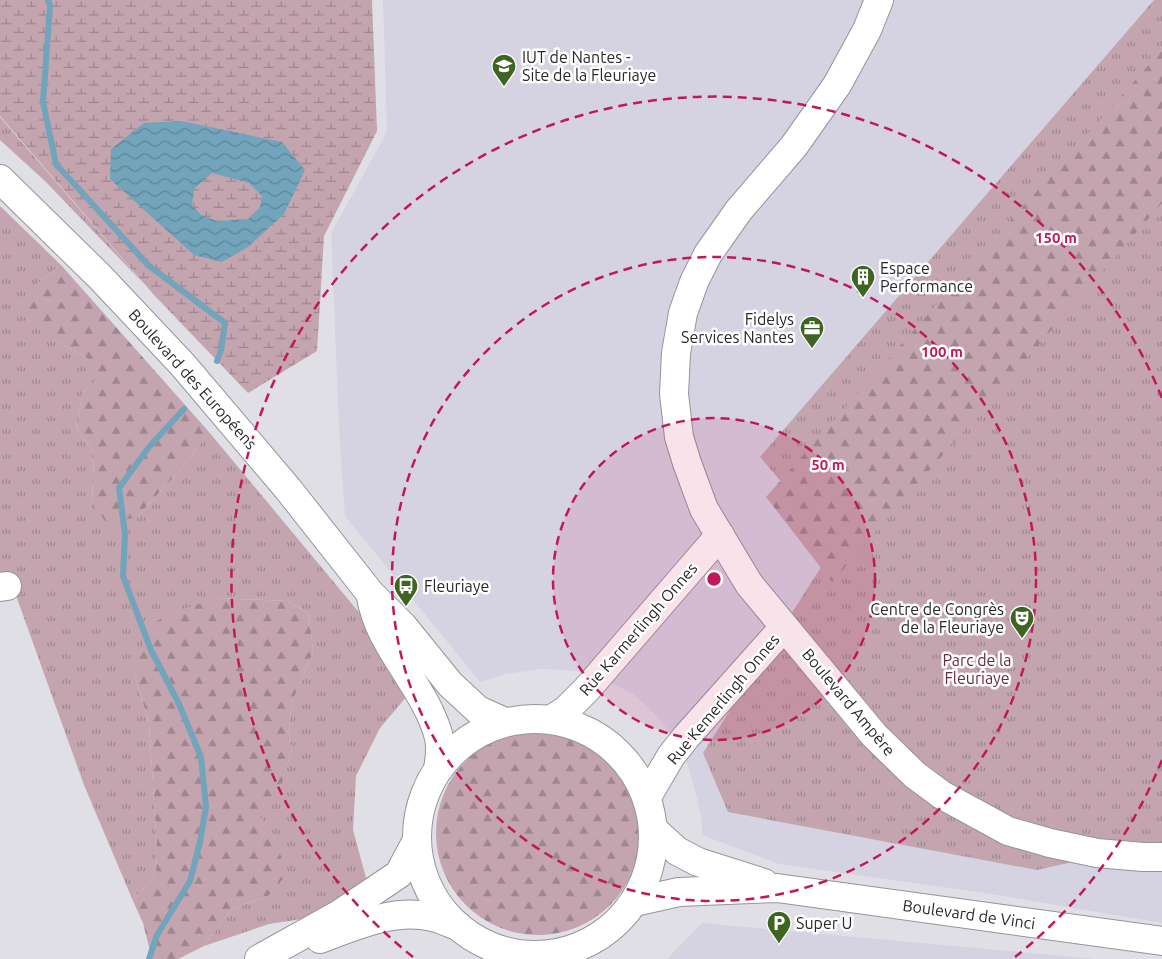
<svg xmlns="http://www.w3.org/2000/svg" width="1162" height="959" viewBox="0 0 1162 959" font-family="Ubuntu,sans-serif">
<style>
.built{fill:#d5d3e2}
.grass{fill:url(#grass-tufts)}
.forest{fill:url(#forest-firs)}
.wetland{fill:url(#wetland-marsh)}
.water{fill:url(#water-waves);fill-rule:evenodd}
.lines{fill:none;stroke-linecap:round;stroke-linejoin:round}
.stream{stroke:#72a4bb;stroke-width:6}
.minor-casing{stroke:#95949b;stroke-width:30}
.major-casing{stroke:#95949b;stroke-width:30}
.minor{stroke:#fff;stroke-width:28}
.major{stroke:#fff;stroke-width:28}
.ring{fill:none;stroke:#c2185b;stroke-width:2.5;stroke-dasharray:9 6}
.labels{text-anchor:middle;stroke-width:5;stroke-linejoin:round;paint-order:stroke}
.poi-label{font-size:16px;fill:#29292c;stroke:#fff;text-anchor:start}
.street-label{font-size:16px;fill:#29292c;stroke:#fff}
.park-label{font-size:16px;fill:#672944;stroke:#fff}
.centre{fill:#c2185b;stroke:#fff;stroke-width:2.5}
.ring-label{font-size:15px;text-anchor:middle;font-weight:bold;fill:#c2185b;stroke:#fff;stroke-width:5;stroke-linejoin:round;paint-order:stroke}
</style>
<defs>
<pattern id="grass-tufts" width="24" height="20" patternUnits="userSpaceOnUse" patternTransform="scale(1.25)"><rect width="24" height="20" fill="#c3a4af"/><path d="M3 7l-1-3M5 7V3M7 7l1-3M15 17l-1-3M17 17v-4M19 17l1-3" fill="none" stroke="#9e868f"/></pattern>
<pattern id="forest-firs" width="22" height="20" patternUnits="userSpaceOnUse" patternTransform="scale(1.25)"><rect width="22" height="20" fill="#c3a4af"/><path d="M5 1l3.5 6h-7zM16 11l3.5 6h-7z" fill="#9e868f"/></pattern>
<pattern id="wetland-marsh" width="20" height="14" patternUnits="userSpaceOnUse" patternTransform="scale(1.25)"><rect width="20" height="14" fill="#c3a4af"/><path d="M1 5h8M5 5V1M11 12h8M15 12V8" fill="none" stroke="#9e868f"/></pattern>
<pattern id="water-waves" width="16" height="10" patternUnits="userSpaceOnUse" patternTransform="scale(1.25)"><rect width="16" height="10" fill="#72a4bb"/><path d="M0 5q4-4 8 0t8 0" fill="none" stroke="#5e8698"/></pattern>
</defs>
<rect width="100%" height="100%" fill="#e0dfe6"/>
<!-- built -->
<g class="built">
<polygon points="383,0 1162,0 1162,923 985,893 779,864 702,835 702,822 698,802 686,759 664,725 652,711 633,694 611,682 585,672 565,670 541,669 506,674 480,682 345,516 340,448 331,233 387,132"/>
<polygon points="702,923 1096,959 667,959"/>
</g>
<!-- grass -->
<g class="grass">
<polygon points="1154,0 1162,0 1162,842 1037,870 728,812 703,753 835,545 760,457"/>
<polygon points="0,117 145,285 45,181 0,140"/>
<polygon points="0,206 61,265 37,284 55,340 87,358 97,380 83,392 76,428 94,452 92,502 137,517 181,469 209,432 362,616 407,696 380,728 356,776 353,830 368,885 302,919 269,924 204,946 231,909 268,896 275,839 258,814 280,789 292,750 289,731 292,702 313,652 309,614 288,601 216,598 132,666 149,723 157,847 156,873 133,901 84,785 9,576 0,576"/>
</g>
<!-- forest -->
<g class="forest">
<polygon points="1162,50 1162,203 832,582 766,497"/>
<polygon points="61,265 209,432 181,469 137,517 107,524 92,502 94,452 76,428 83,392 96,380 87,358 55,340 27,309 37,284"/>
<polygon points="216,598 288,601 309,614 313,652 292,702 289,731 292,750 280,790 259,814 275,839 287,874 268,896 231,909 204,946 178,959 152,959 143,923 133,901 156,873 157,847 149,723 132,666 155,622 172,613"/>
<circle cx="538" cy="833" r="102"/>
</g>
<!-- wetland -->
<polygon class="wetland" points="0,0 372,0 377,131 324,236 317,351 248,393 154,295 0,116"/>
<!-- water -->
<path class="water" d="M181 121 282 142 305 170 284 214 248 247 222 262 194 255 110 179 111 149 144 123ZM212 173 249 183 262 196 260 207 248 219 217 221 201 215 192 205 194 189Z"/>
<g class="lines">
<!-- stream -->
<g class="stream">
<polyline points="48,0 50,6 43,102 56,164 148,265 225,323 221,350 217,361"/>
<polyline points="149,959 157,935 190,881 200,842 206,807 201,757 179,704 151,650 123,576 125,534 119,488 149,447 184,409"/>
</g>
<defs>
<g id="minor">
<polyline points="879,0 867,30 837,85 794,146 739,210 708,254 694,282 683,313 676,353 674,394 679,437 687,463 704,509 749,584 874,735 915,775 942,795 1008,831 1050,843 1097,853 1143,857 1162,857"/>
<polyline points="0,587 7,586"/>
<polyline points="552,719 566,710 587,689 720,535"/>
<polyline points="647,797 671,756 686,737 784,627"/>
<path d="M320 939C354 926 395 908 432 917 441 919 449 923 458 926"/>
<polyline points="259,959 338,915 399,874 417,840"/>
<polyline points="539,959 539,955"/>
</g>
<g id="major">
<polyline points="0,179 100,277 182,364 288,489 370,593 403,626 450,684 478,710 505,722"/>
<path d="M371 597C378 640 412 674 430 713 435 724 441 738 440 750 440 756 439 763 438 769"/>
<circle cx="535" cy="837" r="118"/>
<polyline points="653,829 677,851 698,862 764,883"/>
<polyline points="634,902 679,892 777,888 1162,941"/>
</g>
</defs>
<!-- minor casing -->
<use href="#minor" class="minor-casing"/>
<!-- major casing -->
<use href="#major" class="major-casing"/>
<!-- minor -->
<use href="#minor" class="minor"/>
<!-- major -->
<use href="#major" class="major"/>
</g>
<!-- distance rings -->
<circle cx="714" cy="579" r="161" fill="#c2185b" fill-opacity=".12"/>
<g class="ring">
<circle cx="714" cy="579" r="161"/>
<circle cx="714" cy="579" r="322"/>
<path d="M1162 760A483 483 0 0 1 1015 957M413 957A483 483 0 1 1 1162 398"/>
</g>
<!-- icons -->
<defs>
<symbol id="university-pin" viewBox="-11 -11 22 30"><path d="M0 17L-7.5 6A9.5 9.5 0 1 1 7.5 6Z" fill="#3d6521" stroke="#fff"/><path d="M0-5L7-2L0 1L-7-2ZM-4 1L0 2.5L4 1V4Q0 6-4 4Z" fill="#fff"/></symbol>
<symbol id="building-pin" viewBox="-11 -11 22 30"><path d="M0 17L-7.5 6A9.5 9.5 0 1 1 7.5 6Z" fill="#3d6521" stroke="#fff"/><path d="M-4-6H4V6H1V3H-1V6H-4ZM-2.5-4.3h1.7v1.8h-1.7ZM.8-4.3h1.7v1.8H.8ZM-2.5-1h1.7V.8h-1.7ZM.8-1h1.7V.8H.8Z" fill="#fff"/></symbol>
<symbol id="office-pin" viewBox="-11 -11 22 30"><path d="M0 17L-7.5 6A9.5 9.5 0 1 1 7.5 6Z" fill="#3d6521" stroke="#fff"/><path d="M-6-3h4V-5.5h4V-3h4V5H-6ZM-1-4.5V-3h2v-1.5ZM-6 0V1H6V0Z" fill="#fff"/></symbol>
<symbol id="bus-pin" viewBox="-11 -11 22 30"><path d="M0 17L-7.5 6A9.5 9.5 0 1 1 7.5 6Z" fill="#3d6521" stroke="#fff"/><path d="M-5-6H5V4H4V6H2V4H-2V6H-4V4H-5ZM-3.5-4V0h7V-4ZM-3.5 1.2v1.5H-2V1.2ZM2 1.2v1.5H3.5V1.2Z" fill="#fff"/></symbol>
<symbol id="theatre-pin" viewBox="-11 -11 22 30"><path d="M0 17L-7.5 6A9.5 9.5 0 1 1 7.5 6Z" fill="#3d6521" stroke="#fff"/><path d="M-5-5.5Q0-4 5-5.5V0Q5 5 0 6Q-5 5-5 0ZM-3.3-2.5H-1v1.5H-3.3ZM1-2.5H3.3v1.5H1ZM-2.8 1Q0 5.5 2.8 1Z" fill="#fff"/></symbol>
<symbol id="parking-pin" viewBox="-11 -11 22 30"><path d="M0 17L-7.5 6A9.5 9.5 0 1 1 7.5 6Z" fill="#3d6521" stroke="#fff"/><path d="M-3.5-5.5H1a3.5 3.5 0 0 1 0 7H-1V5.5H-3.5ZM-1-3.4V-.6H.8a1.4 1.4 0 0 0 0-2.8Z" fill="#fff"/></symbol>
</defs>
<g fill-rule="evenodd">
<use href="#university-pin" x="490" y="52" width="28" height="38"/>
<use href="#building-pin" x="849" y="263" width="28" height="38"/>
<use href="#office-pin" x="798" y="314" width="28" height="38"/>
<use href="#bus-pin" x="392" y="572" width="28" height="38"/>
<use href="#theatre-pin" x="1008" y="604" width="28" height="38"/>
<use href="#parking-pin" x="765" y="909" width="28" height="38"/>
</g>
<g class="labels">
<!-- poi labels -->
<g class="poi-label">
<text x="522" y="63">IUT de Nantes -<tspan x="522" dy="18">Site de la Fleuriaye</tspan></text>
<text x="880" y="274">Espace<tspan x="880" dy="18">Performance</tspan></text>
<text x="794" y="325" text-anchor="end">Fidelys<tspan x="794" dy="18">Services Nantes</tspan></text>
<text x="424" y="592">Fleuriaye</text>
<text x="1004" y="615" text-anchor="end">Centre de Congrès<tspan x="1004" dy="18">de la Fleuriaye</tspan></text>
<text x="796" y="929">Super U</text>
</g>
<!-- street labels -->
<g class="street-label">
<text transform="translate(193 379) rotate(48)" y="6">Boulevard des Européens</text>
<text transform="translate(638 629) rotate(-49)" y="6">Rue Karmerlingh Onnes</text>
<text transform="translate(723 699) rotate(-50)" y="6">Rue Kemerlingh Onnes</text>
<text transform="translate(849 702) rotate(50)" y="6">Boulevard Ampère</text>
<text transform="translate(969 914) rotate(8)" y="6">Boulevard de Vinci</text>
</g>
<!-- park labels -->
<g class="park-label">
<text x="977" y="666">Parc de la<tspan x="977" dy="18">Fleuriaye</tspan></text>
</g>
</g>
<circle cx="714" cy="579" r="8" class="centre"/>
<g class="ring-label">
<text x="1056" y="243">150 m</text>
<text x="942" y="357">100 m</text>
<text x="828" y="470">50 m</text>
</g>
</svg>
